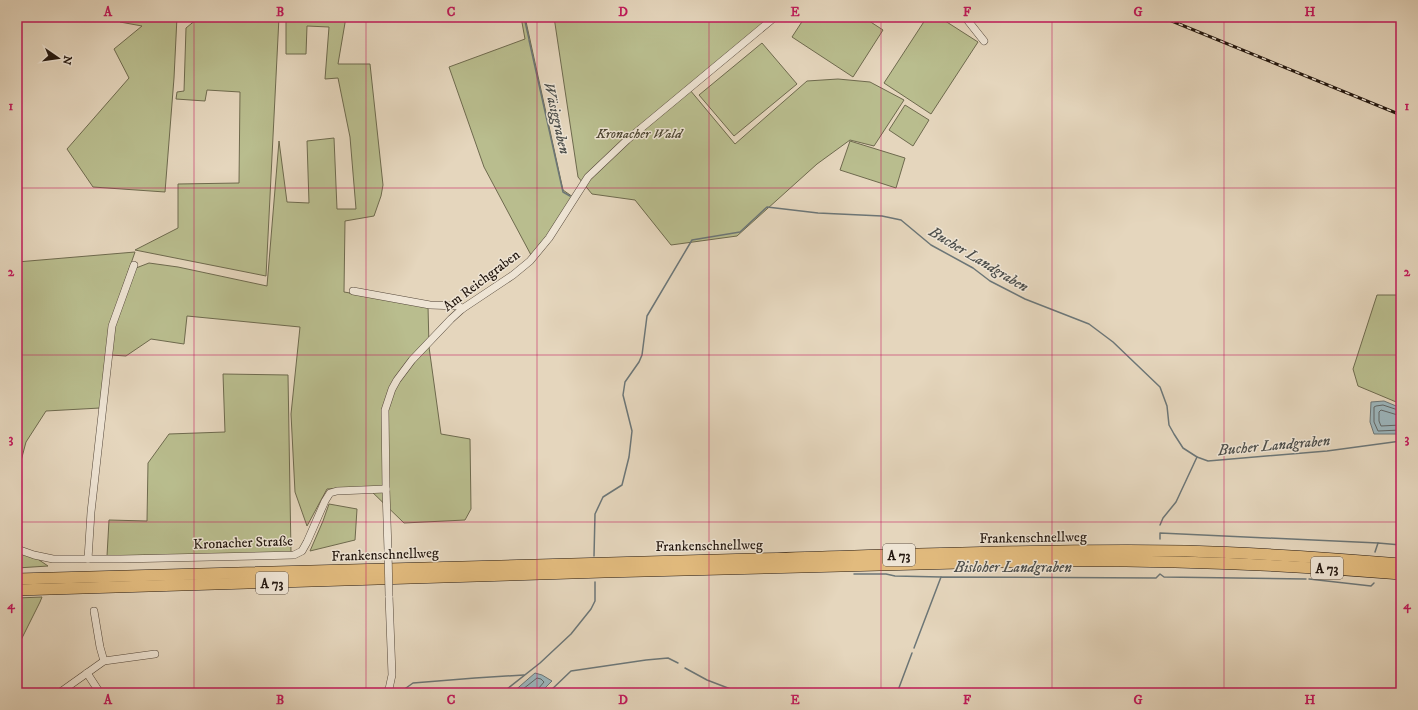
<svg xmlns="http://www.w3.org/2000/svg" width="1418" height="710" viewBox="0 0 1418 710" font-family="'IM FELL DW Pica',serif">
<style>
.green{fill:#b9bd8e;stroke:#6e6a4e}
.water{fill:#9cb6bd;stroke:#6c7677}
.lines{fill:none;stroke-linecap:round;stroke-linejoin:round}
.shore{stroke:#606666;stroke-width:1}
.stream{stroke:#6c7677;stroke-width:1.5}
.minor-casing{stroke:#54473a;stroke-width:8}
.highway-casing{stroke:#23170f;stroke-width:12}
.minor{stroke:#eee4d4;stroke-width:7}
.highway{stroke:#e2bb7e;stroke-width:11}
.rail-casing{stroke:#23170f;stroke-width:3}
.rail{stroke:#eee4d4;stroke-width:1.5;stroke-dasharray:4.5;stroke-linecap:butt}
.minor-bridge-casing{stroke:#54473a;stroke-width:8;stroke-linecap:butt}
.minor-bridge{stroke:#eee4d4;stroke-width:7}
.grid{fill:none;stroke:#c2185b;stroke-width:1;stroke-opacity:0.55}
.labels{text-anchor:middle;stroke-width:3;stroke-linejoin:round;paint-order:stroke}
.shield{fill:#eee4d4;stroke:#60544a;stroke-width:1}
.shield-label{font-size:13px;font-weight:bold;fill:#23170f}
.park-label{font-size:14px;font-style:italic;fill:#504935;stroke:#eee4d4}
.street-label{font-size:14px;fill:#23170f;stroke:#eee4d4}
.water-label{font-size:15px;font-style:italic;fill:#4d4f4c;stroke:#eee4d4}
.neatline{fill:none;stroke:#c2185b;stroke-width:1.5}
.grid-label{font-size:13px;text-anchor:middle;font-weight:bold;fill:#c2185b}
</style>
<rect width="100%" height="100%" fill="#e5d6bd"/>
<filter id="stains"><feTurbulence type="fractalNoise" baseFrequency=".005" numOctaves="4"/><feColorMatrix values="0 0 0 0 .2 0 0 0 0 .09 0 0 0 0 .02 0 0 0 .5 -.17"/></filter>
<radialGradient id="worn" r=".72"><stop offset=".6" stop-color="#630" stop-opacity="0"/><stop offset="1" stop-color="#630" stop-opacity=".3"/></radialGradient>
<!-- green -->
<g class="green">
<polygon points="116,17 177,17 174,78 165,192 93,187 67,149 129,78 114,49 142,26 120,22"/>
<polygon points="196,17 279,17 266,276 135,250 178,228 178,184 239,183 240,92 207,90 205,101 176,99 177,92 184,91 186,28 197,19"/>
<polygon points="286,17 346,17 338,64 370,64 383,185 381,196 374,216 345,221 344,292 428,306 429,347 441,434 470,439 471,509 465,520 404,523 367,487 327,489 307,526 295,492 291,414 300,327 187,316 184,344 151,339 126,356 111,355 115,326 136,268 149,263 178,267 267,286 279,141 287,202 309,203 307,141 334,138 337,209 356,209 350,137 338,78 325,79 329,27 307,26 306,54 286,54"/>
<polygon points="521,17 525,17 563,190 573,197 553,228 531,255 484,167 449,67 525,39"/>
<polygon points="554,17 770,17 690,90 735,144 807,81 838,79 870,82 904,100 874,146 850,140 817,164 737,236 671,245 635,200 592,194 578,177"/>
<polygon points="805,17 863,17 883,30 853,77 792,37"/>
<polygon points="927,17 939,17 978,42 931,114 884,83"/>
<polygon points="762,43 797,84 734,136 699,95"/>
<polygon points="905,105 929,120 913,146 889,130"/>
<polygon points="850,141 905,158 896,188 840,170"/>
<polygon points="135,252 110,324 100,408 46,411 26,442 17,476 17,262"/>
<polygon points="1377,295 1401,295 1401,404 1358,386 1353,369"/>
<polygon points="223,374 288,375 291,553 107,556 109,520 147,521 148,463 169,434 225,432"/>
<polygon points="329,504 357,509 355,540 310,551 323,521"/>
<polygon points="17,545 48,566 17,568"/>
<polygon points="42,597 40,602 17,648 17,598"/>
</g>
<!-- water -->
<g class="water">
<polygon points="1384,401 1401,408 1401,434 1374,434 1370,422 1371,402"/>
<polygon points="535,673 542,675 552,681 540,693 512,693"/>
</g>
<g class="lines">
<!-- shore -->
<g class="shore">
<polyline points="1401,411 1383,405 1376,406 1374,407 1374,422 1378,431 1401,430"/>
<polyline points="1401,416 1381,410 1379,412 1379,421 1381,426 1401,425"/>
<polyline points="518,693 537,678 541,679 544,682 538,689 537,693"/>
</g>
<!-- stream -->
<g class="stream">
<polyline points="524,17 529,39"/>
<polyline points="529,40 563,192 570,196"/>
<polyline points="1160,525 1163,518 1176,502 1197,457"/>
<polyline points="1160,539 1160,533 1378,543"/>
<polyline points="1375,552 1378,543 1401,545"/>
<polyline points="594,556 595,514 603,497 622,485 629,457 632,431 623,395 625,382 639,362 642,355 647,316 692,240 740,232 767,207 818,213 882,216 901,220 931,245 973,268 990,281 1025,299 1089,324 1113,342 1160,387 1167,406 1169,425 1174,434 1183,448 1197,457 1208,461 1327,451 1401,441"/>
<polyline points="854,574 886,574 895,576 941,577"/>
<polyline points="1309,579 1371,586 1374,583"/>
<polyline points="914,648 941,577 1156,578 1160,574 1164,577 1306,579"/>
<polyline points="685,668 707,680 741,693"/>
<polyline points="399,693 413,683 475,678 524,675"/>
<polyline points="502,693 540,663 571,634 591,609 595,601 595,582"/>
<polyline points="548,693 571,671 646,660 668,658 678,663"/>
<polyline points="897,693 912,653"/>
</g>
<defs>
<g id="minor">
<polyline points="965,17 984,41"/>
<polyline points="353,291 430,305 459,306 462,309"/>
<polyline points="17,549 34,555 53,559 121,559 294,555 302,551 307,542 325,501 330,493 337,491 386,489"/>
<polyline points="388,551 386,489 385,410 392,389 397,380 412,360 451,319 462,309 513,275 530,261 549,238 588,177 627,140 775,17"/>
<polyline points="88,559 91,512 112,326 134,265"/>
<polyline points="94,611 100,647 104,661"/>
<polyline points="87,673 100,693"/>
<polyline points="59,693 104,661 155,654"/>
<polyline points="385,693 389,689 392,675 389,596"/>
</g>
<g id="highway">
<path d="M17 579C263 573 509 566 754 559 898 555 1042 549 1186 551 1258 553 1329 558 1401 564"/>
<path d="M17 590 604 572 1041 561C1161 560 1281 564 1401 574"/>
</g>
</defs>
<!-- minor casing -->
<use href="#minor" class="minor-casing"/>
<!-- highway casing -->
<use href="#highway" class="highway-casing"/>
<!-- minor -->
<use href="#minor" class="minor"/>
<!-- highway -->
<use href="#highway" class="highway"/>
<defs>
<polyline id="rail" points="1162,17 1401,115"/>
</defs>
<!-- rail casing -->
<use href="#rail" class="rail-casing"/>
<!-- rail -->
<use href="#rail" class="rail"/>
<defs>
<polyline id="minor-bridge" points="388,551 389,596"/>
</defs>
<!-- minor-bridge casing -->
<use href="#minor-bridge" class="minor-bridge-casing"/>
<!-- minor-bridge -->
<use href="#minor-bridge" class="minor-bridge"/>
</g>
<!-- grid -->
<path class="grid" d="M194 17V693M366 17V693M537 17V693M709 17V693M881 17V693M1052 17V693M1224 17V693M17 188H1401M17 355H1401M17 522H1401"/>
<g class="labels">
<!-- shield labels -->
<g class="shield">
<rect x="883" y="544" width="32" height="22" rx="3"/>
<rect x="1311" y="557" width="32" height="22" rx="3"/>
<rect x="256" y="572" width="32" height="22" rx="3"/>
</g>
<g class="shield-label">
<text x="899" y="560">A 73</text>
<text x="1327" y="573">A 73</text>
<text x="272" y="588">A 73</text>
</g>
<!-- park labels -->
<g class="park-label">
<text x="639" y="138">Kronacher Wald</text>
</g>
<!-- street labels -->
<g class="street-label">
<text transform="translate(481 280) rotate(-37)" y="5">Am Reichgraben</text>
<text transform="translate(1033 537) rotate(-1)" y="5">Frankenschnellweg</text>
<text transform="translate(243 542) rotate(-2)" y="5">Kronacher Straße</text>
<text transform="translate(709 545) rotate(-1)" y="5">Frankenschnellweg</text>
<text transform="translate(385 554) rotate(-2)" y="5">Frankenschnellweg</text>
</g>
<!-- water labels -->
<g class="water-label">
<text transform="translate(557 118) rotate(77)" y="5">Wäsiggraben</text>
<text transform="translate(979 259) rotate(31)" y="5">Bucher Landgraben</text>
<text transform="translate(1274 445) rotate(-5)" y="5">Bucher Landgraben</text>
<text x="1013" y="572">Bisloher Landgraben</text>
</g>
</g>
<!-- margin -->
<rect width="1418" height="710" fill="none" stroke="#e5d6bd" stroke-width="44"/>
<!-- north arrow -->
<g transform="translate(58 58) rotate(103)" stroke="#eee4d4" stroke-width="3" paint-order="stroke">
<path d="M0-3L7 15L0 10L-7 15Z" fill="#23170f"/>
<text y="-6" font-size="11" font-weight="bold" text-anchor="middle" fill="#23170f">N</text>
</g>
<rect x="22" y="22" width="1374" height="666" class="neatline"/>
<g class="grid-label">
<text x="108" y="16">A</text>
<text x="280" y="16">B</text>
<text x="451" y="16">C</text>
<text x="623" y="16">D</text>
<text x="795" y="16">E</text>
<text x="967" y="16">F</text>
<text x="1138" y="16">G</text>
<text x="1310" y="16">H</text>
<text x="11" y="110">1</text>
<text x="1407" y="110">1</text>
<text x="11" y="276">2</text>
<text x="1407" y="276">2</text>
<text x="11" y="443">3</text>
<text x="1407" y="443">3</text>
<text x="11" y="609">4</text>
<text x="1407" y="609">4</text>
<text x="108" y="704">A</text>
<text x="280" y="704">B</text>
<text x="451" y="704">C</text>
<text x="623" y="704">D</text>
<text x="795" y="704">E</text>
<text x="967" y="704">F</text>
<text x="1138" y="704">G</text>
<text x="1310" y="704">H</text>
</g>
<rect width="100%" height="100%" filter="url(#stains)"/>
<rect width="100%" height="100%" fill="url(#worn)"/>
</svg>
